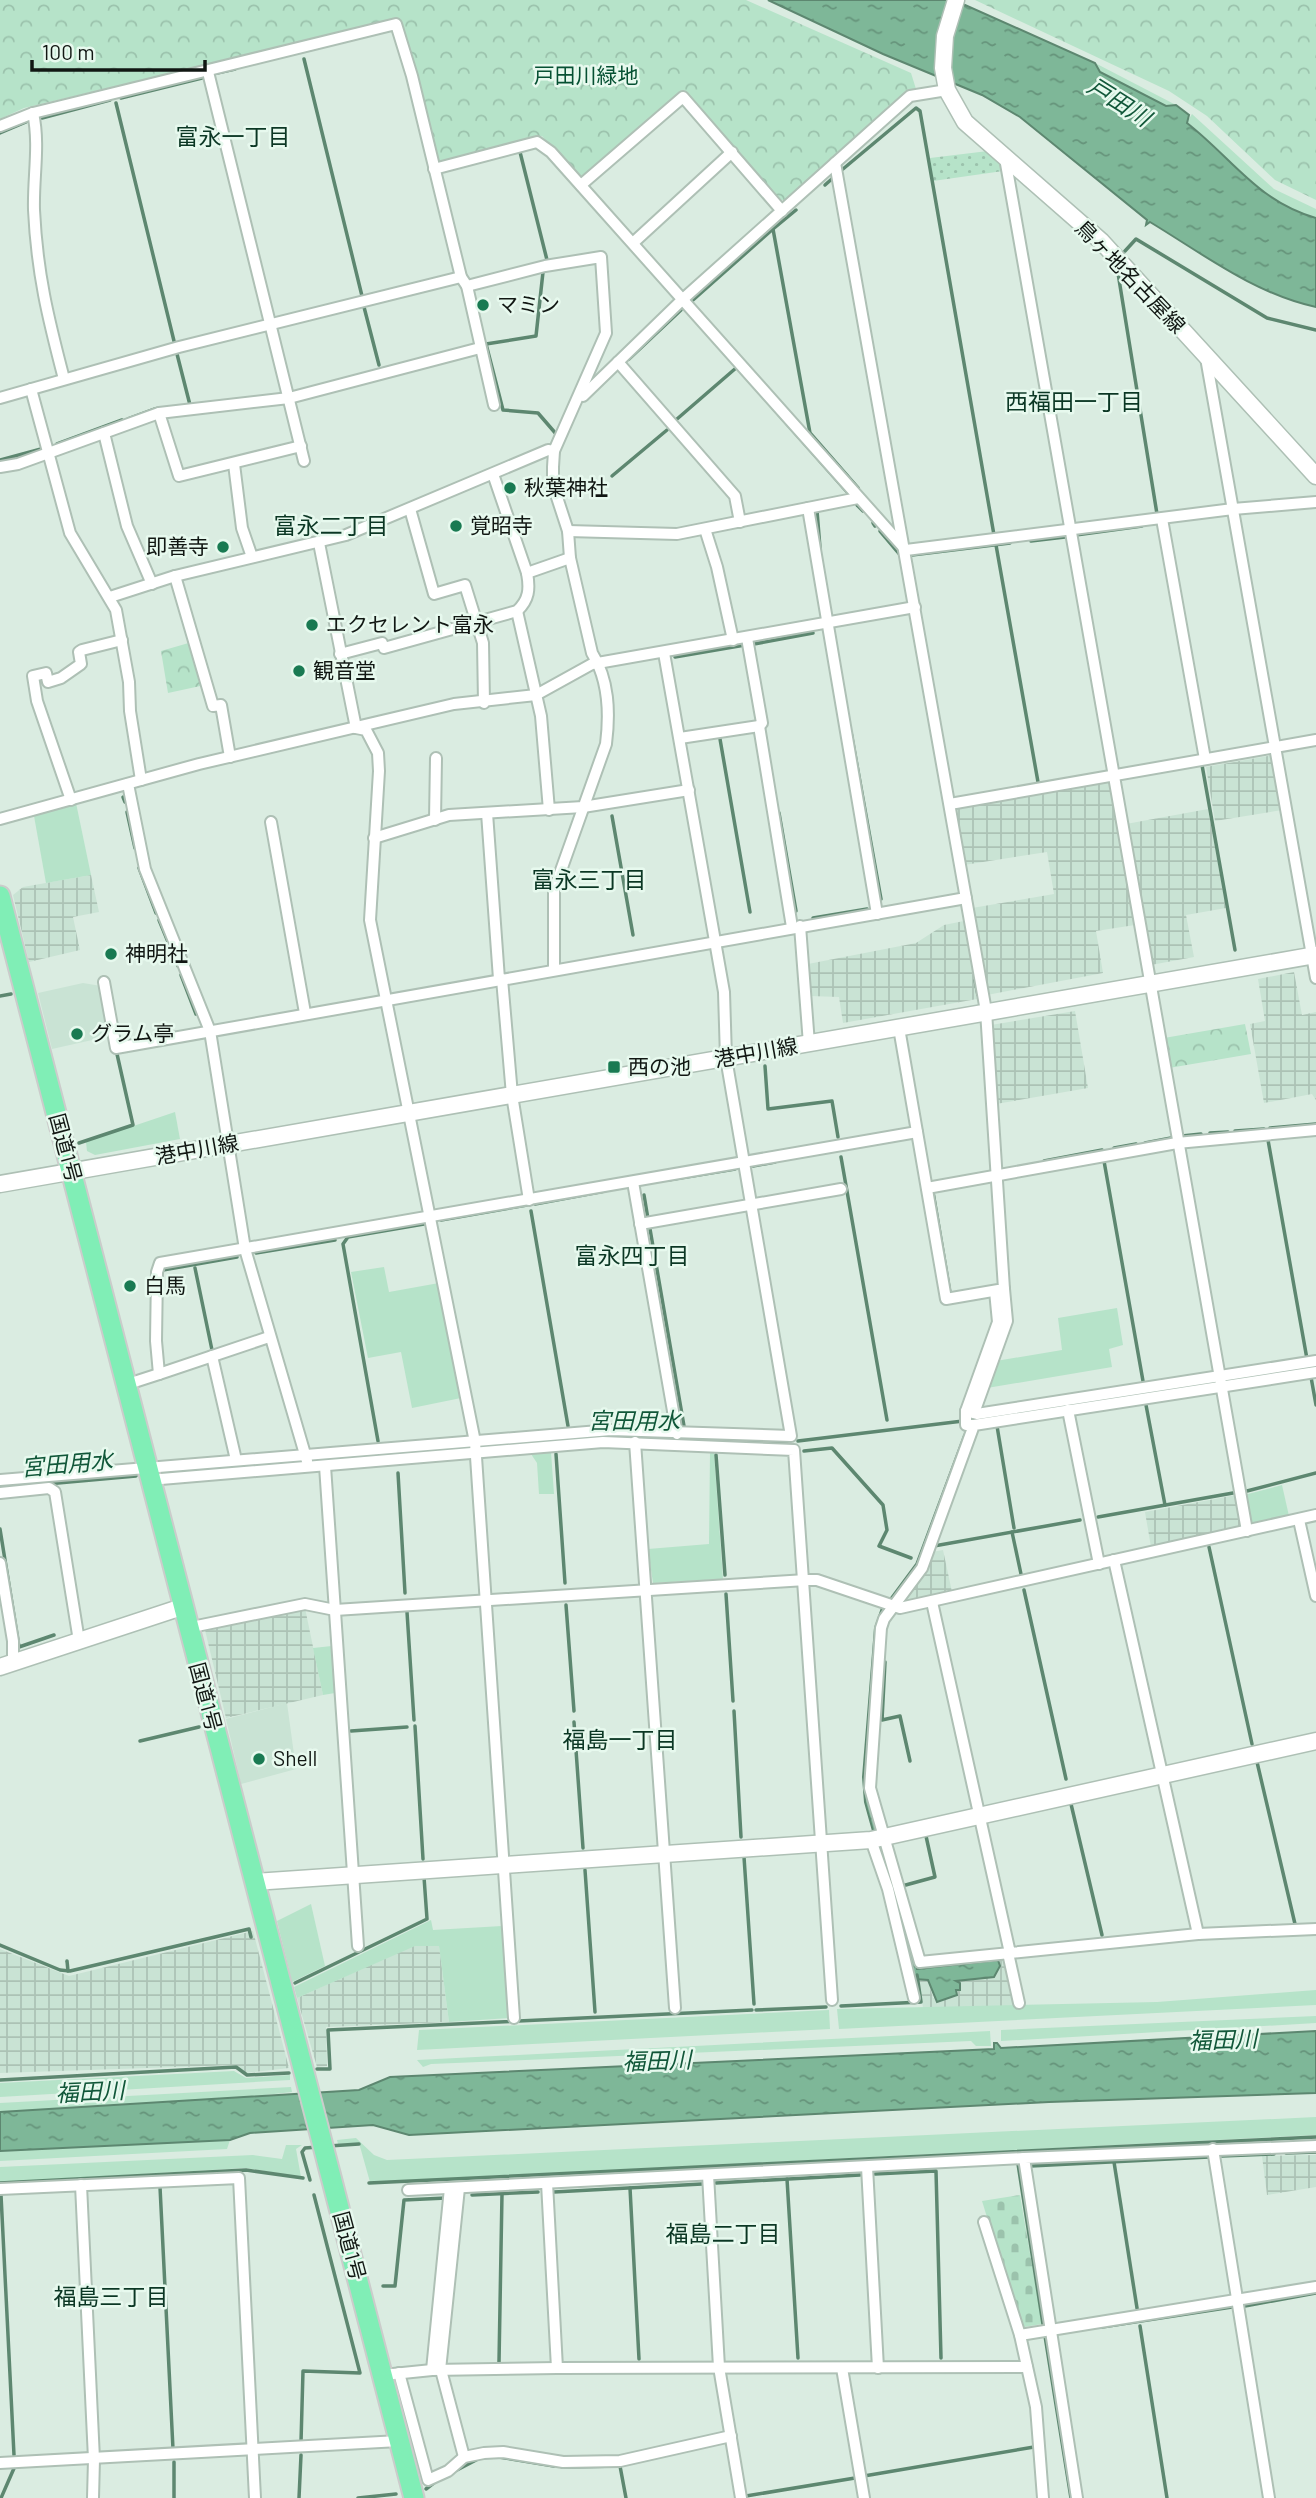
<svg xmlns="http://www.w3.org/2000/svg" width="1316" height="2498" viewBox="0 0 1316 2498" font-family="Barlow,'Noto Sans JP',sans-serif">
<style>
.built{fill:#c9e3d4}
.industrial{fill:url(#industrial-grid)}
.grass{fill:#b6e3c9}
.cemetery{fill:url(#cemetery-stones)}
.park{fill:url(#park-crowns)}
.garden{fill:url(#garden-dots)}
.water{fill:url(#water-ripples);stroke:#5d8770;stroke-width:2}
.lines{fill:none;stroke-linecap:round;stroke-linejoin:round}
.stream{stroke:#5d8770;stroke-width:3.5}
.street-casing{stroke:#aec0b5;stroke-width:14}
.secondary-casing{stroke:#aec0b5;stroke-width:19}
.highway-casing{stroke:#cbcccb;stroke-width:23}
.street{stroke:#fff;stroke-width:10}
.secondary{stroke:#fff;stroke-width:16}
.highway{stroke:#80eeb6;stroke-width:19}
.poi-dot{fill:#197a52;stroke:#e7f9ee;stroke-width:2.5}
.labels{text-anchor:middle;stroke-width:5;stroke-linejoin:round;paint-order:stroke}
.park-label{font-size:21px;fill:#065133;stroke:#e7f9ee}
.street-label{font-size:21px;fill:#111713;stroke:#e7f9ee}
.poi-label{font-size:21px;fill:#111713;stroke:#e7f9ee;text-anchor:start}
.water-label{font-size:23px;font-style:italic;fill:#115739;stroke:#e7f9ee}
.neighbourhood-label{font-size:23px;fill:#0b3724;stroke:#e7f9ee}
</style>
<defs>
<pattern id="industrial-grid" width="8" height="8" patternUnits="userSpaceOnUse" patternTransform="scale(1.75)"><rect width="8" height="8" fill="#c9e3d4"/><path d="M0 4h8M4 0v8" fill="none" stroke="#acc2b5"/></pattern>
<pattern id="cemetery-stones" width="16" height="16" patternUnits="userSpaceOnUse" patternTransform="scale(1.75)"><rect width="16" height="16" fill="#b6e3c9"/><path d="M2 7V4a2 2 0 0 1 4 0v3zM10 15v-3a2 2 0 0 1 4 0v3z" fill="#9bc2ac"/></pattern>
<pattern id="park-crowns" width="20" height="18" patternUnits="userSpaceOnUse" patternTransform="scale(1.75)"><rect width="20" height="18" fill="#b6e3c9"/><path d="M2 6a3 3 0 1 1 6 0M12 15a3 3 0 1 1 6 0" fill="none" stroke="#9bc2ac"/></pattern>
<pattern id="garden-dots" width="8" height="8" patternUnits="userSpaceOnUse" patternTransform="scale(1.75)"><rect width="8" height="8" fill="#b6e3c9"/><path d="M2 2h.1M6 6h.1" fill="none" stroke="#9bc2ac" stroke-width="1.8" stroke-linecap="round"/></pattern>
<pattern id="water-ripples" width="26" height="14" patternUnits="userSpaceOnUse" patternTransform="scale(1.75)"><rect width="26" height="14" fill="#7eb798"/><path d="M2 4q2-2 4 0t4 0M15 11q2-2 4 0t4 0" fill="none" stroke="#66947b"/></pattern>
</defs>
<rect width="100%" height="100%" fill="#daece1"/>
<!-- built -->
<g class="built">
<polygon points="83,983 101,986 110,1036 52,1049 38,993"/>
<polygon points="287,1703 296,1769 241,1784 226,1719"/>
</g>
<!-- industrial -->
<g class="industrial">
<polygon points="1273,755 1282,810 1215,821 1206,767"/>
<polygon points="1110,782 1135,925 1096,931 1103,973 987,995 972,908 1054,894 1047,852 964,865 954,809"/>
<polygon points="1208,809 1226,908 1186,915 1194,957 1151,965 1126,824"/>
<polygon points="91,875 99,912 73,917 80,950 29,962 13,895 23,887"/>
<polygon points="964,921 977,999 843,1023 839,997 810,996 808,964 916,943 944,925"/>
<polygon points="1294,972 1302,1015 1316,1012 1316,1100 1312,1094 1264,1103 1250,1024 1265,1021 1258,979"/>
<polygon points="1075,1011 1088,1088 996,1104 991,1025"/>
<polygon points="1236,1495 1242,1523 1239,1528 1151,1547 1145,1512"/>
<polygon points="943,1550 952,1592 903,1603 932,1552"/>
<polygon points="305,1608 323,1695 226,1718 205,1630"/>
<polygon points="253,1931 289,2068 245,2073 236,2065 0,2073 0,1949 69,1976"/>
<polygon points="415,1945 439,1946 449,2022 326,2027 327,2066 317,2067 297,1998"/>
<polygon points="1003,1959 1015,2007 923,2008 919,1979 928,1980 933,1998 956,1990 956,1981 993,1977 1000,1966 998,1960"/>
<polygon points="1316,2155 1316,2187 1267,2195 1262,2156"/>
</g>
<!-- grass -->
<g class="grass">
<polygon points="1095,63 1176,105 1166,106 1100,72"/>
<path d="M1192 114 1274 189 1316 209V218C1257 201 1233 159 1187 122Z"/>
<polygon points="76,803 91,875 46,883 34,816"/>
<polygon points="175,1112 180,1139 95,1155 87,1151 86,1142"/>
<polygon points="384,1267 389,1292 439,1283 461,1398 412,1408 401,1352 368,1358 351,1272"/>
<polygon points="1117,1308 1123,1345 1109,1349 1112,1367 987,1388 996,1361 1062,1350 1058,1318"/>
<polygon points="551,1452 554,1494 539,1494 537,1463 531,1454"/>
<polygon points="710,1452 714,1452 723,1579 653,1583 648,1549 709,1544"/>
<polygon points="1282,1485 1289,1516 1253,1524 1249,1520 1244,1495"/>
<polygon points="332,1646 335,1693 323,1695 313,1648"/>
<polygon points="311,1904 325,1966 292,1982 277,1921"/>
<polygon points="431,1920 433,1930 502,1926 510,2018 449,2022 439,1946 415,1946 297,1998 294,1987"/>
<polygon points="1316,1990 1316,2005 839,2029 837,2009 1157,2002"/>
<polygon points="829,2010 830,2029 417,2050 419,2030"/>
<polygon points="1316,2016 1316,2023 1001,2041 1001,2030"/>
<polygon points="990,2031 991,2046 976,2046 971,2041 431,2064 423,2067 417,2060"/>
<polygon points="234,2071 246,2078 290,2075 290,2080 0,2097 0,2083"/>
<polygon points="291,2087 292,2092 248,2097 0,2112 0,2103"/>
<polygon points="1316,2117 1316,2135 370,2182 359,2143 338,2144 337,2140 356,2138 374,2155 387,2160"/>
<polygon points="230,2140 227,2149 0,2161 0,2151"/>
<polygon points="286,2145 302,2145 296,2149 301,2177 246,2168 0,2182 0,2167 253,2155 282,2159"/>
</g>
<!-- cemetery -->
<polygon class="cemetery" points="1020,2195 1042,2324 1024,2327 1020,2324 982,2201"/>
<!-- park -->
<g class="park">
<polygon points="0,0 746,0 911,73 916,89 790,200 781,200 684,91 579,181 542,136 435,164 400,19 24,108 0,119"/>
<polygon points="975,0 1316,0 1316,200 1275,180 1207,116 1169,91"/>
<polygon points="192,642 205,685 168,693 161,651"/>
<polygon points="1245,1024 1251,1054 1169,1068 1164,1038"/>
</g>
<!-- garden -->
<polygon class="garden" points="988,151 1001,161 1003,171 933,181 930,158"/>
<!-- water -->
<g class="water">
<path d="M768 0H954L1095 63 1100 72 1166 106 1176 105 1189 115 1187 123C1233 159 1257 201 1316 218V307C1255 294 1203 254 1150 222L1146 225 1147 220 1020 117 982 95 883 54Z"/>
<polygon points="882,1608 886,1609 867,1790 917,1969 998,1960 1000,1966 994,1977 956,1981 960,1983 960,1990 956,1990 957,1995 937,2002 928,1980 914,1979 865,1802 863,1777 875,1628"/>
<polygon points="1316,2031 1316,2093 1049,2102 409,2135 373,2125 250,2133 230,2140 0,2151 0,2112 359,2090 390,2077 994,2049 994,2043 997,2043 1001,2048"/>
</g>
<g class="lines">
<!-- stream -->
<g class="stream">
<polyline points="304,59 362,296"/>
<polyline points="217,73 235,69"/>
<polyline points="121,98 202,78"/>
<polyline points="116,103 174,341"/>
<polyline points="42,118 110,100"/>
<polyline points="0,133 26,122"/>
<polyline points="520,152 547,260"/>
<polyline points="843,169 916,108 920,111 994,535"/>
<polyline points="825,185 834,177"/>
<polyline points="796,210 773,229 810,433 858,488"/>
<polyline points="1125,251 1136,239 1267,318 1316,330"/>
<polyline points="1117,267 1157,514"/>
<polyline points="543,272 536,336 486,344 503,410 538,413 557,435"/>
<polyline points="693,300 773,229"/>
<polyline points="364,307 379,365"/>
<polyline points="177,354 190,405"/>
<polyline points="629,359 681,310"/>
<polyline points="773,408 849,494"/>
<polyline points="128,419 155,409"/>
<polyline points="677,419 736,368"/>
<polyline points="57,444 122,420"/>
<polyline points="0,460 41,449"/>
<polyline points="612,476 667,430"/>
<polyline points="857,505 863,511"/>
<polyline points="873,523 875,526"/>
<polyline points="880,531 902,557"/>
<polyline points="1076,535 1142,526"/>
<polyline points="1031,541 1065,537"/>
<polyline points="996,545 1038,782"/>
<polyline points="820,548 817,511 821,510"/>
<polyline points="912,555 1010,543"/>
<polyline points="754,644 813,633"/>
<polyline points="675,657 745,645"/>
<polyline points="851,732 881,899"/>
<polyline points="720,739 750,912"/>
<polyline points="1202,765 1235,950"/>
<polyline points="123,797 125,802"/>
<polyline points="127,812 135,848"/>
<polyline points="779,813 796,911"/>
<polyline points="612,816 633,935"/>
<polyline points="139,868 156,913"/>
<polyline points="813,918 867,909"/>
<polyline points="159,920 178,966"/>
<polyline points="181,975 196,1014"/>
<polyline points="975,980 978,995"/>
<polyline points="0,996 11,994"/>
<polyline points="765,1066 768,1109 832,1101 838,1137"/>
<polyline points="1270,1128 1316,1124"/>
<polyline points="1235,1131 1264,1129"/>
<polyline points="1210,1133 1228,1132"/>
<polyline points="1182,1136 1201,1134"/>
<polyline points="1268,1140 1307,1359"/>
<polyline points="79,1143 133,1125 117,1054"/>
<polyline points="1145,1143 1171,1138"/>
<polyline points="1114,1148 1136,1144"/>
<polyline points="841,1157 887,1420"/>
<polyline points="1044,1161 1102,1150"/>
<polyline points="1104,1161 1143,1381"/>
<polyline points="753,1166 775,1162"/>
<polyline points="668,1180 735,1169"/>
<polyline points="933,1192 950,1293"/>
<polyline points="644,1195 648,1219"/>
<polyline points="535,1204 605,1191"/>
<polyline points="531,1211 568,1426"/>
<polyline points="441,1220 527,1205"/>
<polyline points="650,1229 684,1426"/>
<polyline points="256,1253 335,1240"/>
<polyline points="195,1268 212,1350"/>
<polyline points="163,1270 237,1257"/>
<polyline points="1311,1377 1316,1405"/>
<polyline points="1224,1381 1316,1367"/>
<polyline points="1160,1391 1213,1383"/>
<polyline points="1146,1405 1165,1505"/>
<polyline points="997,1426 1014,1528"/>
<polyline points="378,1441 343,1244 348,1237 424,1224"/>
<polyline points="798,1441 963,1421"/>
<polyline points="525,1443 605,1436 787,1443"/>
<polyline points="804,1451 832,1448 883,1505 887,1530 879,1546 911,1558"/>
<polyline points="556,1454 565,1583"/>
<polyline points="716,1455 725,1575"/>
<polyline points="316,1461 362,1457"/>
<polyline points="179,1472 301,1462"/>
<polyline points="398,1473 405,1593"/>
<polyline points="47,1484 136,1476"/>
<polyline points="0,1487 15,1486"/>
<polyline points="1247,1491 1316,1473"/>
<polyline points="1098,1517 1233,1493"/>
<polyline points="0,1529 19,1647 54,1635"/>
<polyline points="1012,1532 1021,1574"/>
<polyline points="934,1546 1080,1520"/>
<polyline points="1209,1547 1252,1744"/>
<polyline points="1024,1590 1066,1779"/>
<polyline points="726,1594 733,1701"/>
<polyline points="891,1599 917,1564 965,1435"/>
<polyline points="566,1605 574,1711"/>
<polyline points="407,1612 414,1720"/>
<polyline points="885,1662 882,1720 900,1716 910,1761"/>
<polyline points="734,1711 741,1837"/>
<polyline points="574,1722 583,1848"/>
<polyline points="415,1726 423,1859"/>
<polyline points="351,1731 407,1727"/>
<polyline points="140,1741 199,1727"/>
<polyline points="1257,1762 1295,1924"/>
<polyline points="1071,1804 1102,1935"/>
<polyline points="744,1857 754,2004"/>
<polyline points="585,1870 595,2012"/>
<polyline points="902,1886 935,1877 926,1836"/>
<polyline points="0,1945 60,1970 70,1971 249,1929 251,1937"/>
<polyline points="67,1961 68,1971"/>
<polyline points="295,1983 427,1919 424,1877"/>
<polyline points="841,2006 921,2002 917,1975"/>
<polyline points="756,2010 826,2007"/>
<polyline points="317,2069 330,2069 328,2030 752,2010"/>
<polyline points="0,2080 236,2067 247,2075 289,2073"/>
<polyline points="329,2146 359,2144"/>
<polyline points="1286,2153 1316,2152"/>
<polyline points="1222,2156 1274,2154"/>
<polyline points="1114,2162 1137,2308"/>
<polyline points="1018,2164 1043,2324"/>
<polyline points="1031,2166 1209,2157"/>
<polyline points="875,2174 936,2171 941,2358"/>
<polyline points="787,2179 798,2358"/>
<polyline points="310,2180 302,2152 305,2148 318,2147"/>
<polyline points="0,2183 246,2170 303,2178"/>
<polyline points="369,2183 1316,2137"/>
<polyline points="716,2183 860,2175"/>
<polyline points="160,2187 173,2449"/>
<polyline points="630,2188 639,2359"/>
<polyline points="554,2192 702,2184"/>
<polyline points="1,2195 14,2455"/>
<polyline points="472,2195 538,2192"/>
<polyline points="383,2286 395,2286 404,2200 446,2198"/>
<polyline points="1245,2306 1316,2293"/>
<polyline points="1140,2326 1167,2498"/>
<polyline points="1102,2327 1232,2307"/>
<polyline points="1045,2336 1071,2498"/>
<polyline points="499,2362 502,2194"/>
<polyline points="301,2442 303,2371 360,2373 314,2195"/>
<polyline points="499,2457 554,2466"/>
<polyline points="174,2462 174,2498"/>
<polyline points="562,2467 620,2466 626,2498"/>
<polyline points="457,2470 478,2459"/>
<polyline points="864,2476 1034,2447 1034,2444"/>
<polyline points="426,2489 435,2482"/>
<polyline points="746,2496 855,2478"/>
<polyline points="1,2498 15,2466"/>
<polyline points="299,2498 301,2455"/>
<polyline points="358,2498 396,2494"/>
</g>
<defs>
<g id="street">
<polyline points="208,72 304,461"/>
<path d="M33 113C40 145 33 177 34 210 37 273 48 318 64 379"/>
<polyline points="0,126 33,113 396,24 412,76 461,277 467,286 494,405"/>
<polyline points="1005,158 1247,1531"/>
<polyline points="835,163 986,1011 1004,1289 946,1299 899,1028"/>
<polyline points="434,169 537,142 551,152 905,549"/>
<polyline points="581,185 683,97 782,211"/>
<polyline points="634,242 732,152"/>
<path d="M467 286 545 266 601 257 606 333 554 451 553 467V485L568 531 570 558 592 653C609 680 610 712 606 744L554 890V969"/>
<polyline points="1206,358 1316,978"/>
<polyline points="618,362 735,496 740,522"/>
<polyline points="31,389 70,533 116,610 129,682 130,711 141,780"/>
<polyline points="583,396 683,299 910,96 947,90"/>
<polyline points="0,398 179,347 461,277"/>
<polyline points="159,413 179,476 301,446"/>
<polyline points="104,433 127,526 152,584"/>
<polyline points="234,464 242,528 252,557"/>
<polyline points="0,467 18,464 159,413 289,398 480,348"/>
<polyline points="808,508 877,914"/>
<polyline points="410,509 434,594 465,585 483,643 484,703"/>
<polyline points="1162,519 1205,759"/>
<polyline points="705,529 717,567 733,640"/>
<polyline points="568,531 677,534 858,498"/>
<polyline points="319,543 356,728"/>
<polyline points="906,550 1233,509 1316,502"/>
<polyline points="527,573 570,558"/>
<polyline points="175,576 213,706 221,705 230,757"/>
<polyline points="110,597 175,576 346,535 548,450 554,451"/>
<polyline points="517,611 541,716 549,810"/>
<polyline points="747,638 762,723 759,726"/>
<path d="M340 654 382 643 384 648 517 611C529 600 530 589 527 573L493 474"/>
<polyline points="356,728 366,730 378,753 379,771 370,920 475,1442 514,2018"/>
<polyline points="680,738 759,726 792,927"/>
<polyline points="128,784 145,869 210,1031 245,1249 307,1461"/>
<polyline points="71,800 37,701 33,676 46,673 48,682 61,678 81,664 79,652 82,650 122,640"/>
<polyline points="950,804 1316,740"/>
<polyline points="487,813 499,979"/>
<polyline points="0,819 199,764 454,704 536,695 592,664 915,607"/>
<polyline points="435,820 436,758"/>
<polyline points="271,822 305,1013"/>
<polyline points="374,838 449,815 583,807 689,790"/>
<polyline points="800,926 809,1044"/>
<polyline points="502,979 512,1095 529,1200"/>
<polyline points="104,982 116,1048 966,898"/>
<polyline points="633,1182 677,1434"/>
<polyline points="927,1188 1177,1143 1316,1130"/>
<polyline points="640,1224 841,1189"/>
<polyline points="212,1356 236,1460"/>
<polyline points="159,1374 269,1337"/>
<polyline points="125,1385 159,1374 156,1341 157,1272 160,1263 917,1132"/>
<polyline points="1068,1410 1099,1564"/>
<polyline points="966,1411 977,1414 1316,1361"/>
<polyline points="974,1413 1007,1321 1004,1289"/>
<polyline points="974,1425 966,1425 966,1411 998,1322 995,1291"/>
<polyline points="635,1442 675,2008"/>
<polyline points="325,1466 358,1946"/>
<polyline points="0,1480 611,1430 791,1436 726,1058 724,992 664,653"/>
<polyline points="149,1480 603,1442 794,1450 832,2000"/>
<polyline points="0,1493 49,1488 55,1492 79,1641"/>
<polyline points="1299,1520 1316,1596"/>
<polyline points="1114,1560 1198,1934"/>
<polyline points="0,1563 13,1641 13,1663"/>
<polyline points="932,1602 1010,1953 1198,1934 1316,1929"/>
<polyline points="187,1628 305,1604 335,1610 806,1580 817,1580 900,1608 1316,1515"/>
<polyline points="871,1840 888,1889 914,1998"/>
<polyline points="1008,1953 1019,2003"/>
<polyline points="1010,1953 920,1962 870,1788 881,1628 884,1619 922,1568 974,1425 1316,1372"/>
<polyline points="1213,2149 1269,2498"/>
<polyline points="867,2167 878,2368"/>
<polyline points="708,2175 719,2367 741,2498"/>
<polyline points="547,2183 557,2368"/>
<polyline points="81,2185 94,2459 93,2498"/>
<polyline points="0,2189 239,2178 255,2498"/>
<polyline points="408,2190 1024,2158"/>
<polyline points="984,2222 1020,2335 1036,2407 1043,2498"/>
<polyline points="1020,2335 1316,2287"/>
<polyline points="842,2368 864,2498"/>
<polyline points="432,2370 450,2188"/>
<polyline points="440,2370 459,2188"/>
<polyline points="441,2370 464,2457"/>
<polyline points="399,2373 428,2480 448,2471 464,2457 484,2453 503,2452 563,2462 620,2461 731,2436"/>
<polyline points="383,2375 432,2370 557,2368 1027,2367"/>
<polyline points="0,2463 399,2441"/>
<polyline points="1077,2498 1024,2158 1316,2146"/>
</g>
<g id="secondary">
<polyline points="956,0 945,36 943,68 947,90 965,122 1101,241 1316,476"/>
<polyline points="0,1184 1316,955"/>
<polyline points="0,1667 182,1607"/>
<polyline points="254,1882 871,1840 1316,1741"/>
</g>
<polyline id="highway" points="0,896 414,2498"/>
</defs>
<!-- street casing -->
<use href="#street" class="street-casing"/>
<!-- secondary casing -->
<use href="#secondary" class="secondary-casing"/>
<!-- highway casing -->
<use href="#highway" class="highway-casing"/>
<!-- street -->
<use href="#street" class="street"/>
<!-- secondary -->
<use href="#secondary" class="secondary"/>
<!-- highway -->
<use href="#highway" class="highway"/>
</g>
<!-- markers -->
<g class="poi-dot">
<circle cx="483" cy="305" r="7"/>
<circle cx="510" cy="488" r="7"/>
<circle cx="456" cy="526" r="7"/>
<circle cx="223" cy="547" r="7"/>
<circle cx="312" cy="625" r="7"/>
<circle cx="299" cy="671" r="7"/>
<circle cx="111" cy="954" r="7"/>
<circle cx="77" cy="1034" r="7"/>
<rect x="607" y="1060" width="14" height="14" rx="3.5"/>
<circle cx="130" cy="1286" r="7"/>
<circle cx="259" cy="1759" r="7"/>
</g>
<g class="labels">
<!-- park labels -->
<g class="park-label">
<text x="586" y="83">戸田川緑地</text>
</g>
<!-- street labels -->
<g class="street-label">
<text transform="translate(1130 277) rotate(46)" y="7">鳥ヶ地名古屋線</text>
<text transform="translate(756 1053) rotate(-10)" y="7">港中川線</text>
<text transform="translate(65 1148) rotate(75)" y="7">国道1号</text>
<text transform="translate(197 1150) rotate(-10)" y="7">港中川線</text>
<text transform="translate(205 1697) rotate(75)" y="7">国道1号</text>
<text transform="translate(349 2246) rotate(75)" y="7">国道1号</text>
</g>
<!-- poi labels -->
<g class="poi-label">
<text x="497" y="312">マミン</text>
<text x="524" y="495">秋葉神社</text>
<text x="470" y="533">覚昭寺</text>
<text x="209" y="554" text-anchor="end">即善寺</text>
<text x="326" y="632">エクセレント富永</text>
<text x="313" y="678">観音堂</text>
<text x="125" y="961">神明社</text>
<text x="91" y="1041">グラム亭</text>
<text x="628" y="1074">西の池</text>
<text x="144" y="1293">白馬</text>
<text x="273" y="1766">Shell</text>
</g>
<!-- water labels -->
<g class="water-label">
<text transform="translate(1119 102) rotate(32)" y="8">戸田川</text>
<text x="634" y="1429">宮田用水</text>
<text transform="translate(67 1464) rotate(-5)" y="8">宮田用水</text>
<text transform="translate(1223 2040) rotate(-2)" y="8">福田川</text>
<text transform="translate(657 2061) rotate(-2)" y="8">福田川</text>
<text transform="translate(90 2092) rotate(-3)" y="8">福田川</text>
</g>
<!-- neighbourhood labels -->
<g class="neighbourhood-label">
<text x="233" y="145">富永一丁目</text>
<text x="1074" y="410">西福田一丁目</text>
<text x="331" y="534">富永二丁目</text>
<text x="589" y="888">富永三丁目</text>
<text x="632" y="1264">富永四丁目</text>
<text x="620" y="1748">福島一丁目</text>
<text x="723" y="2242">福島二丁目</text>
<text x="111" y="2305">福島三丁目</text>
</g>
</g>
<!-- scale -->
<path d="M32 60v10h173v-10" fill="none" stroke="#111713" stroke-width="3.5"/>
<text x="42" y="60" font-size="21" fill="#111713" stroke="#e7f9ee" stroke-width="5" paint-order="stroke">100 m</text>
</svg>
